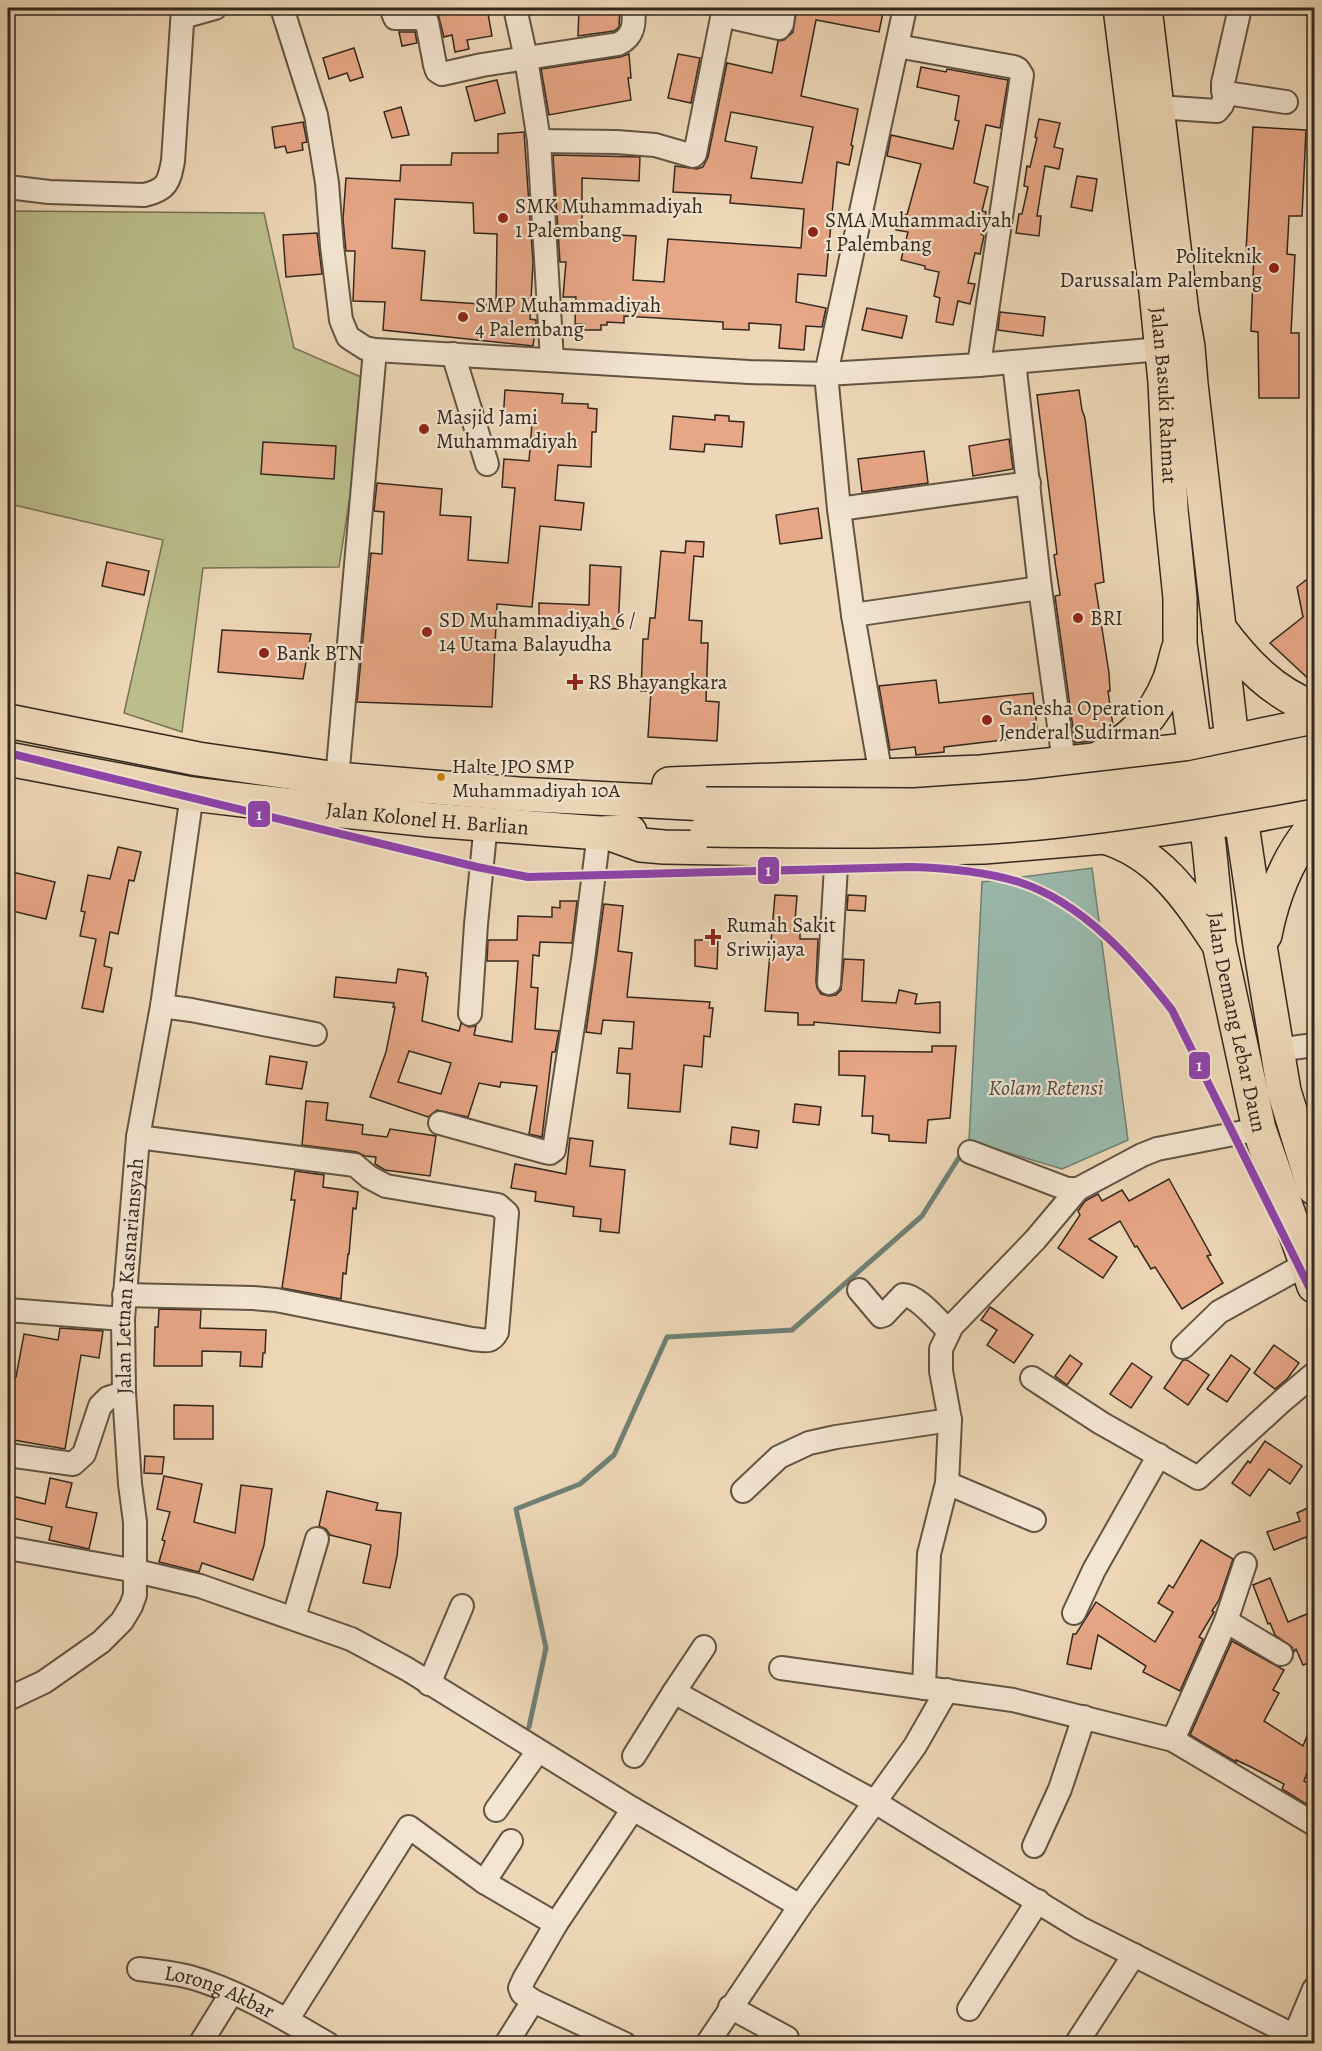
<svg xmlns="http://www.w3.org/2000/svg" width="1322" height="2051" viewBox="0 0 1322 2051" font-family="Alegreya,serif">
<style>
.green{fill:#bbbd8c;stroke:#777255;stroke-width:1.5}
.water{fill:#99baad;stroke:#708074;stroke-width:1.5}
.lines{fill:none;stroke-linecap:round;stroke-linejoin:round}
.stream{stroke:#708074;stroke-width:5}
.building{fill:#e7a686;stroke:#33281e;stroke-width:1.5;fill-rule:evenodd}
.minor-casing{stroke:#625444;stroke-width:26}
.highway-casing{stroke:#33281e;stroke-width:36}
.minor{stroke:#f3e5d0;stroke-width:22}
.highway{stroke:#edd7b7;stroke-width:33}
.highway-bridge-casing{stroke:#33281e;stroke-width:36;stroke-linecap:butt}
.highway-bridge{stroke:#edd7b7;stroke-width:33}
.rail-1-casing{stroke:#f3e5d0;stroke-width:12}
.rail-1{stroke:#8e44ad;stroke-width:8}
.poi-dot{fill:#8f2418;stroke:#f3e5d0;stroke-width:2}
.bus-dot{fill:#c68608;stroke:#f3e5d0;stroke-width:2}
.labels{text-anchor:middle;stroke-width:4.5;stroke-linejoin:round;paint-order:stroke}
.bus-label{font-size:20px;fill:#33281e;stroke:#f3e5d0;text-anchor:start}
.poi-label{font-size:21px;fill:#33281e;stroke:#f3e5d0;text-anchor:start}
.street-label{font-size:21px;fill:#33281e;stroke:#f3e5d0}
.water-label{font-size:22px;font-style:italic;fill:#4c4c42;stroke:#f3e5d0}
.line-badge{stroke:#f3e5d0;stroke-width:2}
.badge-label{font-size:16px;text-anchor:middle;font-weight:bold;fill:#fff}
</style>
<rect width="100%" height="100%" fill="#edd7b7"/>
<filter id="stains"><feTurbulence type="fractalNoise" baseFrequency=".00333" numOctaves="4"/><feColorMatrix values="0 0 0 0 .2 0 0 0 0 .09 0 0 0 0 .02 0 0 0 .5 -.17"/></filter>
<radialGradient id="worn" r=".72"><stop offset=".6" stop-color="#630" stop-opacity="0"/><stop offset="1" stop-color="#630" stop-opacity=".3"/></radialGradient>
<!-- green -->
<polygon class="green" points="8,211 264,213 294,348 368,380 339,567 203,568 182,732 124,713 163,540 14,505 8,534"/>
<!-- water -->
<polygon class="water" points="1092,868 1128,1140 1062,1169 969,1141 982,882"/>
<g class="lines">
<!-- stream -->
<polyline class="stream" points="529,1727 546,1648 516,1509 580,1484 614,1455 667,1337 792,1330 922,1216 963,1151"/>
</g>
<!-- building -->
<g class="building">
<polygon points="428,8 487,8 492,36 467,40 469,49 455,52 452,35 444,37 438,14"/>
<polygon points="579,8 620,8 619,27 614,31 578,36"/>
<path d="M797 8H884L879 32 816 20 801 96 858 109 851 145 853 146 849 165 837 162 826 276 798 274 796 302 826 308 822 327 806 326 804 350 779 348 781 325 749 323V330L723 329V322L624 316V323L607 322V325H601V330H584L585 324H575L576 297H563L566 262H560L553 155 640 157 639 181 582 178V233L636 236 633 280 664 282 668 239 801 248 804 209 730 203 731 195 673 192 675 166 697 169 703 167 708 157 727 63 772 73 778 41 784 40 793 32ZM731 112 813 127 802 183 751 178 757 147 725 141Z"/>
<polygon points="399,32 415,32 417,43 402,46"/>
<polygon points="354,48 363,77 350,81 347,73 329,79 323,58"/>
<polygon points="629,54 631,78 628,78 631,100 549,115 541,69 620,57"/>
<polygon points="678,54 700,58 691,103 668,98"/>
<polygon points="921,67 946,72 947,69 1008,80 1000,128 986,125 974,183 988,187 982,211 986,212 981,234 984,236 980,254 975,253 968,283 975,284 970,304 958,301 953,325 936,322 940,298 934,296 939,272 925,269 925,266 901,260 908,232 896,230 900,213 907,215 921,164 887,156 891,135 953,149 959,121 955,120 959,96 917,87"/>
<polygon points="497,80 505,113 475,121 466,87"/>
<polygon points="401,107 409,135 392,138 384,112"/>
<polygon points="1039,119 1060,123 1054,147 1063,149 1059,169 1045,166 1037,216 1041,216 1039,236 1016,233 1019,214 1022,214 1028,187 1024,186 1027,166 1030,167 1037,138 1035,137"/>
<polygon points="303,122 307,142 302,143 303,150 287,153 285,146 275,148 272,127"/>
<polygon points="1253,127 1306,130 1302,216 1289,216 1287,254 1295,255 1291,333 1299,333 1299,398 1259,398 1258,332 1251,331 1254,251 1246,251"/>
<path d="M524 132 533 262 530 319 536 320V325L533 346 383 330 385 302 353 301 355 251H346L343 219 346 178 400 181 401 165H451L452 153H498V134ZM395 199 473 203 474 233 497 234 496 305 421 300 425 251 392 248Z"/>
<polygon points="1077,176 1097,179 1092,211 1071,207"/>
<polygon points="317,233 322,274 286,277 283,235"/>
<polygon points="867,308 907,316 902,338 862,330"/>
<polygon points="1000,312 1045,317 1043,336 998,330"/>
<polygon points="505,390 563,394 562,403 588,404 588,408 597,409 596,432 592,432 591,467 558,465 555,500 584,503 581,530 540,526 532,607 497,604 492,707 357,702 371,553 382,554 384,512 374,511 377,483 442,489 440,515 471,517 468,560 508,563 515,488 502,487 504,459 529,461 532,423 503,421"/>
<polygon points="1079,390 1082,410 1085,418 1104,582 1095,584 1109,673 1110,691 1108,691 1113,726 1097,737 1091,738 1091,741 1075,743 1055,596 1060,595 1054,555 1057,554 1037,395"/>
<polygon points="715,415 729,416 729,421 744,422 742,447 705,444 704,452 670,449 673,416 715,420"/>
<polygon points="1009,439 1013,469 973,476 969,446"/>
<polygon points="263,442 336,446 334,479 261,474"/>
<polygon points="924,451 928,483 862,492 858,459"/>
<polygon points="818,508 822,538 780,544 776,515"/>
<polygon points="686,541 704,542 703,557 694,556 689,620 702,621 701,643 708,643 706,701 719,702 717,741 648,737 651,691 641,691 643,639 648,639 650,618 655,618 661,551 685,553"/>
<polygon points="107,562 149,571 144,595 102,586"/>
<polygon points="590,565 621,567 618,629 539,626 539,603 589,605"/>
<polygon points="1314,574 1314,684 1270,643 1303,617 1297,587"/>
<polygon points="222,630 311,634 303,679 218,672"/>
<polygon points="936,680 939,703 1033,693 1038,736 944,747 944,752 916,755 915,747 890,750 879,686"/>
<polygon points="118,847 141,852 134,881 129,880 118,934 110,932 104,966 112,968 103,1012 82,1008 96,939 80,936 85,912 81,911 88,875 110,879"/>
<polygon points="8,871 55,882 46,919 8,910"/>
<polygon points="775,895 797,896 794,933 800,933 800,939 818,939 816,982 817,988 821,994 829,996 836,995 841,990 844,959 864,960 862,1001 896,1003 899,990 917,994 915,1004 940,1002 940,1033 814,1022 814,1025 798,1025 798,1013 765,1011"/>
<polygon points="848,895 866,896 865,911 847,910"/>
<path d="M560 901H577L572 943 540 942 539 956 533 955 531 987 538 988 535 1029 559 1031 555 1052H552L542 1137 529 1134 537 1086 501 1082 500 1087 479 1083 468 1117 437 1110 428 1117 370 1097 386 1052 395 1007H393L394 1003 334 997 336 977 396 983 398 969 426 973V976L428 977 422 1021 459 1031 461 1023 469 1027 476 1026 474 1035 512 1042 518 961H487L488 940H517L518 916 552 917V907L560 908ZM409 1051 451 1063 441 1094 398 1082Z"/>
<polygon points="604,904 623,906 618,951 632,953 627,997 710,1002 709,1008 713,1008 710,1037 704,1036 702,1067 684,1065 680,1112 628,1108 630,1074 617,1073 619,1048 632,1049 634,1022 603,1020 601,1034 586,1032"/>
<polygon points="695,940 718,940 717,969 695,966"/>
<polygon points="932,1046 956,1046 950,1118 928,1120 926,1143 889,1141 889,1135 872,1133 873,1116 862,1116 865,1076 839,1075 839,1051 932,1052"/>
<polygon points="270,1056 307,1062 302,1089 266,1084"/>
<polygon points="306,1101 328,1103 326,1120 363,1125 362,1134 387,1137 390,1129 436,1136 430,1176 385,1170 375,1164 376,1157 365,1156 357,1152 302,1145"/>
<polygon points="795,1104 821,1107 819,1125 793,1122"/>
<polygon points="732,1127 759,1131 757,1148 730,1144"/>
<polygon points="570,1138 593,1141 590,1166 625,1170 619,1233 600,1231 601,1219 573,1216 574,1207 535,1201 536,1192 511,1188 515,1164 566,1174"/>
<polygon points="295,1171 324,1175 323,1187 358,1192 356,1209 353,1208 349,1254 348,1254 346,1274 343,1273 341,1299 282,1288 295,1200 291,1200"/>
<polygon points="1169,1179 1211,1255 1207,1256 1223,1283 1182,1309 1155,1267 1151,1269 1137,1246 1135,1247 1120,1221 1089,1239 1117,1257 1103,1278 1058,1248 1080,1215 1078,1211 1085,1201 1098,1194 1102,1201 1122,1190 1129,1201"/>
<polygon points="990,1307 1033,1335 1014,1363 987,1345 997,1330 981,1320"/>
<polygon points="159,1309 201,1310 200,1328 266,1330 265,1353 263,1353 262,1367 240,1366 241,1352 202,1351 202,1366 154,1366 155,1327 158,1327"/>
<polygon points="60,1328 103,1331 99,1358 81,1355 65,1449 8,1439 8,1386 10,1375 16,1377 24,1334 58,1340"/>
<polygon points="1274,1345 1299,1363 1287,1379 1275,1389 1254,1373"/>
<polygon points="1070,1355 1082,1364 1067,1385 1055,1376"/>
<polygon points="1231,1355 1250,1369 1227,1402 1207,1389"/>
<polygon points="1183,1360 1187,1360 1209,1375 1188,1405 1164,1388"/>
<polygon points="1132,1363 1152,1377 1131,1408 1110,1394"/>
<polygon points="174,1405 213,1406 213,1439 174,1439"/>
<polygon points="1265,1441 1302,1466 1290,1484 1269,1469 1250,1496 1232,1483 1248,1461 1250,1463"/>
<polygon points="145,1456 164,1457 162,1474 144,1473"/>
<polygon points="164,1476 202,1484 194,1522 235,1533 241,1485 272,1489 264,1545 253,1580 202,1563 199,1572 159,1562 165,1541 162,1540 170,1512 157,1509"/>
<polygon points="50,1478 72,1483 66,1507 97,1513 89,1549 49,1540 52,1527 8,1517 8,1495 45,1504"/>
<polygon points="327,1491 378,1503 376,1510 401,1513 397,1556 390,1588 363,1583 371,1545 330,1535 326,1529 319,1526"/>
<polygon points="1314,1505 1314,1556 1306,1537 1274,1550 1267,1532 1300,1521 1297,1513"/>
<polygon points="1201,1540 1233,1559 1219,1600 1212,1611 1214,1612 1199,1637 1203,1639 1180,1691 1143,1672 1146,1666 1098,1635 1091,1669 1067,1664 1073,1634 1076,1634 1096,1602 1155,1642 1173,1612 1158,1603 1169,1585 1173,1588"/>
<polygon points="1270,1578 1288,1622 1314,1611 1314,1661 1303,1665 1296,1649 1294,1652 1292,1647 1275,1635 1270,1623 1268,1624 1253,1585"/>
<polygon points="1232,1641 1284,1670 1273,1690 1279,1693 1264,1721 1303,1746 1314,1718 1314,1754 1304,1781 1314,1785 1314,1809 1282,1789 1284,1784 1249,1766 1236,1760 1236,1762 1190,1735"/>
</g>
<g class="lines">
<defs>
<g id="minor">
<polyline points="282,8 316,115 327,183 332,246 341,320 348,337 365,348 375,350 749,372 826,374 979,365 1161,349"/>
<path d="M391 8 395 18H418L427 22 435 65 437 71 442 74 482 65 618 44C634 37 635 23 633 8"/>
<polyline points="515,8 526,58 539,141 552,360"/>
<polyline points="1240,8 1223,83 1223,91 1226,93 1286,102"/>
<polyline points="183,17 215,8"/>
<polyline points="897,46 1014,67 1018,69 1022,75 979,365"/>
<polyline points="1157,107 1217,111 1222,105 1226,93"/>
<polyline points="539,141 616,142 655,145 693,156 695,154 722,18 726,16 779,28 782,24 784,8"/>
<path d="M8 187 49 192 144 195C167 190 169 182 173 161L183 8"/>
<polyline points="453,354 487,464"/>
<polyline points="1014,362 1040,588 1064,762"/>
<polyline points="839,509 1029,483"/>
<polyline points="853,615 1040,588"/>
<polyline points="881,776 853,615 839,509 826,374 905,8"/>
<polyline points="337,779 375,350"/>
<polyline points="829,983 837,850"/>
<polyline points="162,1006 191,1010 315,1034"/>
<polyline points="470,1014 476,924 486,823"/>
<polyline points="1277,1050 1314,1045"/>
<polyline points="440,1123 545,1152 550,1153 554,1150 583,960 599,833"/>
<polyline points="970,1152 1067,1189 1078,1189 1142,1155 1157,1149 1259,1129"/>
<path d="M859 1290 881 1316 884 1315 903 1295C917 1295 938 1321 948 1330"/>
<path d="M124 1295 253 1298 276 1300 472 1339C483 1340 491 1344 497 1332L507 1213 498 1205 386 1186 369 1177 355 1165 138 1137"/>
<polyline points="8,1310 123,1319"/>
<polyline points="1183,1347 1219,1312 1306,1264"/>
<polyline points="1032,1378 1101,1423 1198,1478 1282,1401 1314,1374"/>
<polyline points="8,1455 73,1464 84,1454 100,1406 108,1398 124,1393"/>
<polyline points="947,1483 1034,1520"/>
<polyline points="743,1491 779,1457 809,1443 836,1437 950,1420"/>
<polyline points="8,1548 136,1571 200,1586 351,1639 407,1669 633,1809 800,1906"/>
<polyline points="1074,1613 1094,1570 1159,1455"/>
<polyline points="294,1617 317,1539"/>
<polyline points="1226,1621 1281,1654"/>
<polyline points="781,1668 1013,1700 1173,1740 1314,1824"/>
<polyline points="429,1684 462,1606"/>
<polyline points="924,1688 929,1554 947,1483 950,1420 941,1371 941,1349 952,1326 1035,1240 1078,1189"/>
<polyline points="674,1692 704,1647"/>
<path id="s1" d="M8 1699 44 1682 101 1642 122 1621 131 1606 135 1595V1522L130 1484 124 1393 123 1319 138 1137 162 1006 192 794"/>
<polyline points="1173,1740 1226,1621 1245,1564"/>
<polyline points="634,1756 674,1692 875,1802 1080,1928 1295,2036"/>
<polyline points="496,1810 538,1751"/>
<polyline points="1034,1846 1060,1789 1084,1717"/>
<polyline points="484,1882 511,1841"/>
<path id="s2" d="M139 1969C156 1971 173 1973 190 1977 236 1990 286 2019 328 2044"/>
<polyline points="533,2001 625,2044"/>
<polyline points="730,2007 787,2038"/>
<polyline points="969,2009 1038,1901"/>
<polyline points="287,2020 409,1827 484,1882 556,1924"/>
<polyline points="200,2044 231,1994"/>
<polyline points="506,2044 533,2001 522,1993 520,1988 524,1979 556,1924 633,1809"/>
<polyline points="707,2044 800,1906 915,1746 947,1690"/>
<polyline points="1076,2044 1134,1955"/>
<polyline points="1291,2044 1314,1989"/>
</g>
<g id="highway">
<path id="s3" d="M1120 8 1156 292 1165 382 1171 509 1180 598V644L1209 845 1219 944 1259 1129 1314 1286"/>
<polyline points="1145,8 1182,313 1188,347 1191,384 1241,818 1261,952 1284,1091 1314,1188"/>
<path d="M1219 628C1245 663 1273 693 1314 708"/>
<polyline points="8,721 198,759 337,779 518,794 706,804"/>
<path id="s4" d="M8 759 192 794 276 804 430 820 599 833 630 832"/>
<path d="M1098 759C1132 738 1154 718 1169 681 1173 671 1175 660 1178 650"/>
<polyline points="669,784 981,772 1196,749 1314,724"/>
<polyline points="608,833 641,845 664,847 837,850 984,847 1104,837 1241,818 1314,804"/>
<path d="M1104 837C1159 853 1188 898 1218 943"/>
<path d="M1265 935C1273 894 1287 858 1314 826"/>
</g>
</defs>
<!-- minor casing -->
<use href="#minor" class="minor-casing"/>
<!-- highway casing -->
<use href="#highway" class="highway-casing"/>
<!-- minor -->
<use href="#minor" class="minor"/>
<!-- highway -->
<use href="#highway" class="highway"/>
<defs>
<g id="highway-bridge">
<polyline points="706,804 915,805 1029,797 1190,778 1314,752"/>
<path d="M707 830C824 831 941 834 1058 821 1144 812 1229 797 1314 781"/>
</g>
</defs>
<!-- highway-bridge casing -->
<use href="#highway-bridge" class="highway-bridge-casing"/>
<!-- highway-bridge -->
<use href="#highway-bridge" class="highway-bridge"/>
<defs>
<path id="rail-1" d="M8 753 477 867 528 877 910 867C947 868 983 871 1019 882 1083 903 1132 959 1172 1010L1314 1297"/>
</defs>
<!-- rail-1 casing -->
<use href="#rail-1" class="rail-1-casing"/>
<!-- rail-1 -->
<use href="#rail-1" class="rail-1"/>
</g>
<!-- markers -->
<g class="poi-dot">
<circle cx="503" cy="218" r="6"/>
<circle cx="813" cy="232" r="6"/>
<circle cx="1274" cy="268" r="6"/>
<circle cx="463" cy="317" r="6"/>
<circle cx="424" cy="429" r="6"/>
<circle cx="1078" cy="618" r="6"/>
<circle cx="427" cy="632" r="6"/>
<circle cx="264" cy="653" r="6"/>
<path d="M572 673h6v6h6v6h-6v6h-6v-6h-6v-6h6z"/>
<circle cx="987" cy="720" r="6"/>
<path d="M710 928h6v6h6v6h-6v6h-6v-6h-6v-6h6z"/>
</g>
<circle class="bus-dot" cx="441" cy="777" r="5"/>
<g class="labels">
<!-- bus labels -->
<g class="bus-label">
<text x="452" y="773">Halte JPO SMP<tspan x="452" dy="24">Muhammadiyah 10A</tspan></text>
</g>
<!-- poi labels -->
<g class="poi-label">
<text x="515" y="213">SMK Muhammadiyah<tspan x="515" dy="24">1 Palembang</tspan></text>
<text x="825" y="227">SMA Muhammadiyah<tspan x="825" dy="24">1 Palembang</tspan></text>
<text x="1262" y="263" text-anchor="end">Politeknik<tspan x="1262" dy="24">Darussalam Palembang</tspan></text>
<text x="475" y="312">SMP Muhammadiyah<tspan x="475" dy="24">4 Palembang</tspan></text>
<text x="436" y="424">Masjid Jami<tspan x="436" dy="24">Muhammadiyah</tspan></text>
<text x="1090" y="625">BRI</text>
<text x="439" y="627">SD Muhammadiyah 6 /<tspan x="439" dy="24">14 Utama Balayudha</tspan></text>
<text x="276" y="660">Bank BTN</text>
<text x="588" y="689">RS Bhayangkara</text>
<text x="999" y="715">Ganesha Operation<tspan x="999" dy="24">Jenderal Sudirman</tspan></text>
<text x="726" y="932">Rumah Sakit<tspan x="726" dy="24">Sriwijaya</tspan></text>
</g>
<!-- street labels -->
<g class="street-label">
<text dy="7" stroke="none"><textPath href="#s3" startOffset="390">Jalan Basuki Rahmat</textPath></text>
<text dy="7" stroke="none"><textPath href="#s4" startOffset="424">Jalan Kolonel H. Barlian</textPath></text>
<text dy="7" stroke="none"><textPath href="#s3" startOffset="1022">Jalan Demang Lebar Daun</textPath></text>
<text dy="7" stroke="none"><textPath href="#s1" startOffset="488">Jalan Letnan Kasnariansyah</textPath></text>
<text dy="7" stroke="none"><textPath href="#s2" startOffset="84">Lorong Akbar</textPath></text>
</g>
<!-- water labels -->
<g class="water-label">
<text x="1046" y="1095">Kolam Retensi</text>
</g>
</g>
<g class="line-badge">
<rect x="247" y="800" width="24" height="28" rx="6" fill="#8e44ad"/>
<rect x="757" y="856" width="23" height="29" rx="6" fill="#8e44ad"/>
<rect x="1188" y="1051" width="23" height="29" rx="6" fill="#8e44ad"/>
</g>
<g class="badge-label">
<text x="259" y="820">1</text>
<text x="768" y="876">1</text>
<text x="1199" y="1071">1</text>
</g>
<!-- margin -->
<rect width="1322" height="2051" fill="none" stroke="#edd7b7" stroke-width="30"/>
<rect x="9" y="9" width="1304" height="2033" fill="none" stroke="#33281e" stroke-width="3"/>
<rect x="15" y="15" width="1292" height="2021" fill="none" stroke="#33281e" stroke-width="1.5"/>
<rect width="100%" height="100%" filter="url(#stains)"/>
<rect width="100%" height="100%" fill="url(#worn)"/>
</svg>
